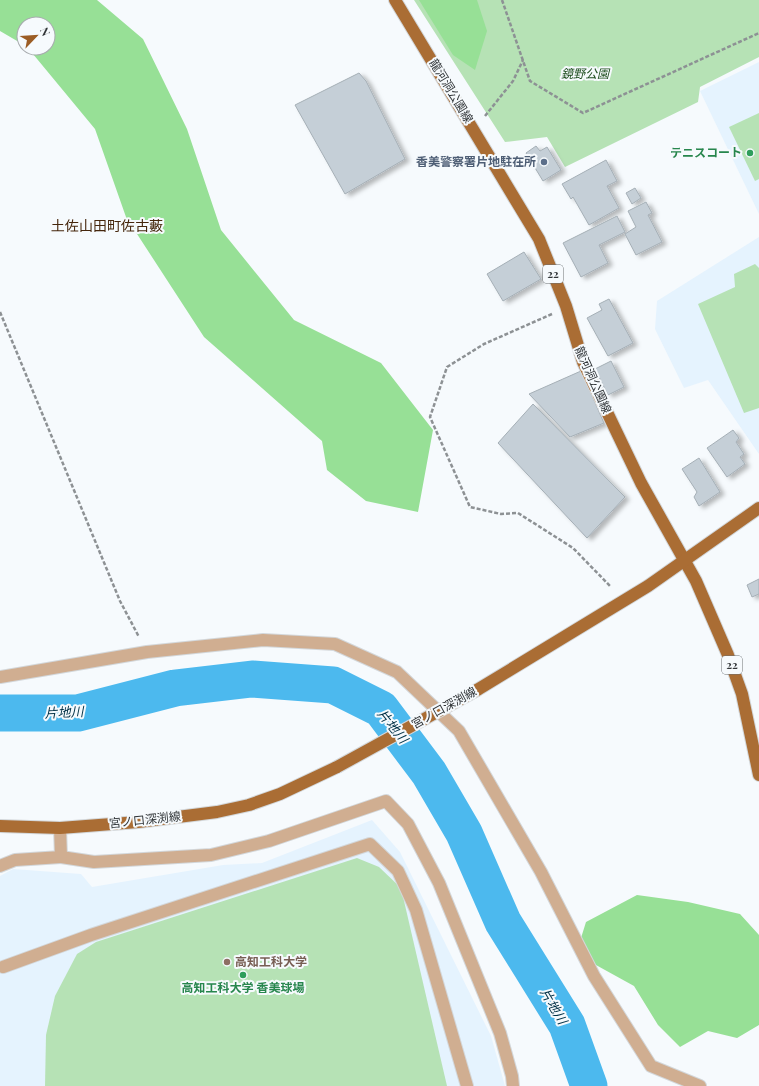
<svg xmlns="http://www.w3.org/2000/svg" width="759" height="1086" viewBox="0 0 759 1086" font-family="'Playfair Display','Noto Sans JP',serif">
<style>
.built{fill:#e5f3fe}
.green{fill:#b6e2b5}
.forest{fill:#97e096}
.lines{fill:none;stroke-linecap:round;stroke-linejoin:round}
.river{stroke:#4cb9ee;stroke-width:37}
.building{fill:#c5cfd7;stroke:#a5afb6;filter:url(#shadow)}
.minor-casing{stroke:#d3d7da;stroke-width:14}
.major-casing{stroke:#d3d7da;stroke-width:14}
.path{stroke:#8d9194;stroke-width:2.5;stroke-dasharray:4 2;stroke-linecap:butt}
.minor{stroke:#d0ae91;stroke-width:12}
.major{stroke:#aa6d34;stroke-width:12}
.major-bridge-casing{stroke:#d3d7da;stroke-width:14;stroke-linecap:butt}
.major-bridge{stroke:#aa6d34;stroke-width:12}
.leisure-dot{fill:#2e9e5b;stroke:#f6fafd;stroke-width:1.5}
.service-dot{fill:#5c6f8a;stroke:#f6fafd;stroke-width:1.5}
.education-dot{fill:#8d6e63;stroke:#f6fafd;stroke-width:1.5}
.labels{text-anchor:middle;stroke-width:4;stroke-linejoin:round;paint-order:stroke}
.shield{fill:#f6fafd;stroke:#6c7073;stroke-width:1}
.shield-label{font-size:11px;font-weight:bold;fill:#313538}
.park-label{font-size:12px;font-style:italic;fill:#1c4d1d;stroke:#f6fafd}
.street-label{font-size:12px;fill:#313538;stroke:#f6fafd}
.leisure-label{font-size:12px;font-weight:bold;fill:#27864d;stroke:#f6fafd;text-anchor:end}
.service-label{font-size:12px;font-weight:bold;fill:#4e5e75;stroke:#f6fafd;text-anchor:end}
.education-label{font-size:12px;font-weight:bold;fill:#785e54;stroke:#f6fafd;text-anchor:start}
.water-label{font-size:13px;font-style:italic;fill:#003045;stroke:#f6fafd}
.quarter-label{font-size:14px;fill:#45260c;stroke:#f6fafd}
</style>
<defs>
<filter id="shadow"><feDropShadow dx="4.5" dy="2.5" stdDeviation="2" flood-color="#0004"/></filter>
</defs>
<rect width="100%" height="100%" fill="#f6fafd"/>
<!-- built -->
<g class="built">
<polygon points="759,62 759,214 700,91"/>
<polygon points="759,237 759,454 708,380 684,388 655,329 657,301"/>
<polygon points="372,820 400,852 491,1036 505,1086 0,1086 0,876 13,869 81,874 92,887 223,865 262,863"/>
</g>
<!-- green -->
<g class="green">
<polygon points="414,0 759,0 759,57 700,87 698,102 565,167 547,137 505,142"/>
<polygon points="759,113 759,179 755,181 729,127"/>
<polygon points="755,264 759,268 759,408 744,413 698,304 735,287 734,274"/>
<polygon points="357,858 379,867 401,888 447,1086 45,1086 46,1035 55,996 77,954 96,942"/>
</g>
<!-- forest -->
<g class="forest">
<polygon points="0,0 97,0 143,39 187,129 221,230 294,320 381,363 433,430 418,512 366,501 327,470 322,441 204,337 126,217 95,129 28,48 48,48 48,24 24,24 24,45 0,31"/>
<polygon points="419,0 477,0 487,31 475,70 453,55"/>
<polygon points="637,895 688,902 740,914 759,935 759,1025 737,1038 708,1031 680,1047 658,1025 634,986 576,954 586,922"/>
</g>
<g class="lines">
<!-- river -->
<polyline class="river" points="0,713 78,713 175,688 252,679 333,685 381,709 429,773 464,833 503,922 567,1025 589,1086"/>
</g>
<!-- building -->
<g class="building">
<polygon points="359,73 366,81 405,159 345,194 295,105"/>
<polygon points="536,146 540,151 547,147 561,170 543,181 526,153"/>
<polygon points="606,160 617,181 607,186 619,208 589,225 573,197 571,199 562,184"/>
<polygon points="635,188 641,198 632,204 626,193"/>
<polygon points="646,202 652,213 648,215 662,242 636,255 625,234 636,227 628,211"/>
<polygon points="617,216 625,232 599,245 608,263 581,277 563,243"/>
<polygon points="524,252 541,279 503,301 487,274"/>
<polygon points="609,299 633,343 608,356 587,318 602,310 599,304"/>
<polygon points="611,361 624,387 608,395 595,369"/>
<polygon points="581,371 604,423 570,437 529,394"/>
<polygon points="533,404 625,497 587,538 498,443"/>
<polygon points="733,430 739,438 736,442 744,454 740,457 745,464 727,477 707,448"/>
<polygon points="699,458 720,492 699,506 694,497 697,492 682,469"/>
<polygon points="759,579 759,594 752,597 747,585"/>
</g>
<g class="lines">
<defs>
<g id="minor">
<polyline points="0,677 147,652 263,640 335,644 397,672 459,731 541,872 594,976 651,1066 700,1086"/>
<polyline points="61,857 94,862 211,855 269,841 386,801 408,824 439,883 500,1033 512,1076 513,1086"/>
<polyline points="0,866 15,860 61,857 60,828"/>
<polyline points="3,967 91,935 370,844 398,871 416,910 467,1086"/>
</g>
<g id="major">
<polyline points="395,0 539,239 566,306 583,362 641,483 696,581 728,655 742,694 759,775"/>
<polyline points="477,690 648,586 759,508"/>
<polyline points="0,826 60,828 138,822 217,812 249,805 280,794 337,767"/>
</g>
</defs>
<!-- minor casing -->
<use href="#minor" class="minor-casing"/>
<!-- major casing -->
<use href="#major" class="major-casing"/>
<!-- path -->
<g class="path">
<polyline points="502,0 530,81 583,113 759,33"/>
<polyline points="485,116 513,81 523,60"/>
<polyline points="0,312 120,601 139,637"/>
<polyline points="552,314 484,344 447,367 430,417 470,507 501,514 518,513 573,548 611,587"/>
</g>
<!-- minor -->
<use href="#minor" class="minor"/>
<!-- major -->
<use href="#major" class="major"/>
<defs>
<polyline id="major-bridge" points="337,767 477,690"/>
</defs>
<!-- major-bridge casing -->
<use href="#major-bridge" class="major-bridge-casing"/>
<!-- major-bridge -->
<use href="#major-bridge" class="major-bridge"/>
</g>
<!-- markers -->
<g class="leisure-dot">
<circle cx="750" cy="153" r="4"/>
<circle cx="243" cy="975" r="4"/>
</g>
<circle class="service-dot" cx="544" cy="162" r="4"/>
<circle class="education-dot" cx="227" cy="962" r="4"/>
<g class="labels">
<!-- shield labels -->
<g class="shield">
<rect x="543" y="265" width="20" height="18" rx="3"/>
<rect x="722" y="656" width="20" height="18" rx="3"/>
</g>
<g class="shield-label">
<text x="553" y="278">22</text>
<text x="732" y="669">22</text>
</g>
<!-- park labels -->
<g class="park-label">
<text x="585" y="78">鏡野公園</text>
</g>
<!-- street labels -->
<g class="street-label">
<text transform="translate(451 91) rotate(59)" y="4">龍河洞公園線</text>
<text transform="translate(593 380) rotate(66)" y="4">龍河洞公園線</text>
<text transform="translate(444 708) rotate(-29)" y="4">宮ノ口深渕線</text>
<text transform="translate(145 820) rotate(-6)" y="4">宮ノ口深渕線</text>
</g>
<!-- leisure labels -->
<g class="leisure-label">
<text x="742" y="157">テニスコート</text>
<text x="243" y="992" text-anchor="middle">高知工科大学 香美球場</text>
</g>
<!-- service labels -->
<g class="service-label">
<text x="536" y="166">香美警察署片地駐在所</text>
</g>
<!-- education labels -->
<g class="education-label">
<text x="235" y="966">高知工科大学</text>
</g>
<!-- water labels -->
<g class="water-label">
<text transform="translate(64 712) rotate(-3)" y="5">片地川</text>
<text transform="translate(393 726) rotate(51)" y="5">片地川</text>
<text transform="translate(554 1006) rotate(59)" y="5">片地川</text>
</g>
<!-- quarter labels -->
<g class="quarter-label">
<text x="107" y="231">土佐山田町佐古藪</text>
</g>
</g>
<!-- north arrow -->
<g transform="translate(36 36) rotate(65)"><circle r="19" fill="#f6fafd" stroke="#a7abae"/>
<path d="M0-3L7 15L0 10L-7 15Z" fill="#9c5d25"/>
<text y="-6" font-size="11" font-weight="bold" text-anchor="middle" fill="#313538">N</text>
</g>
</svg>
